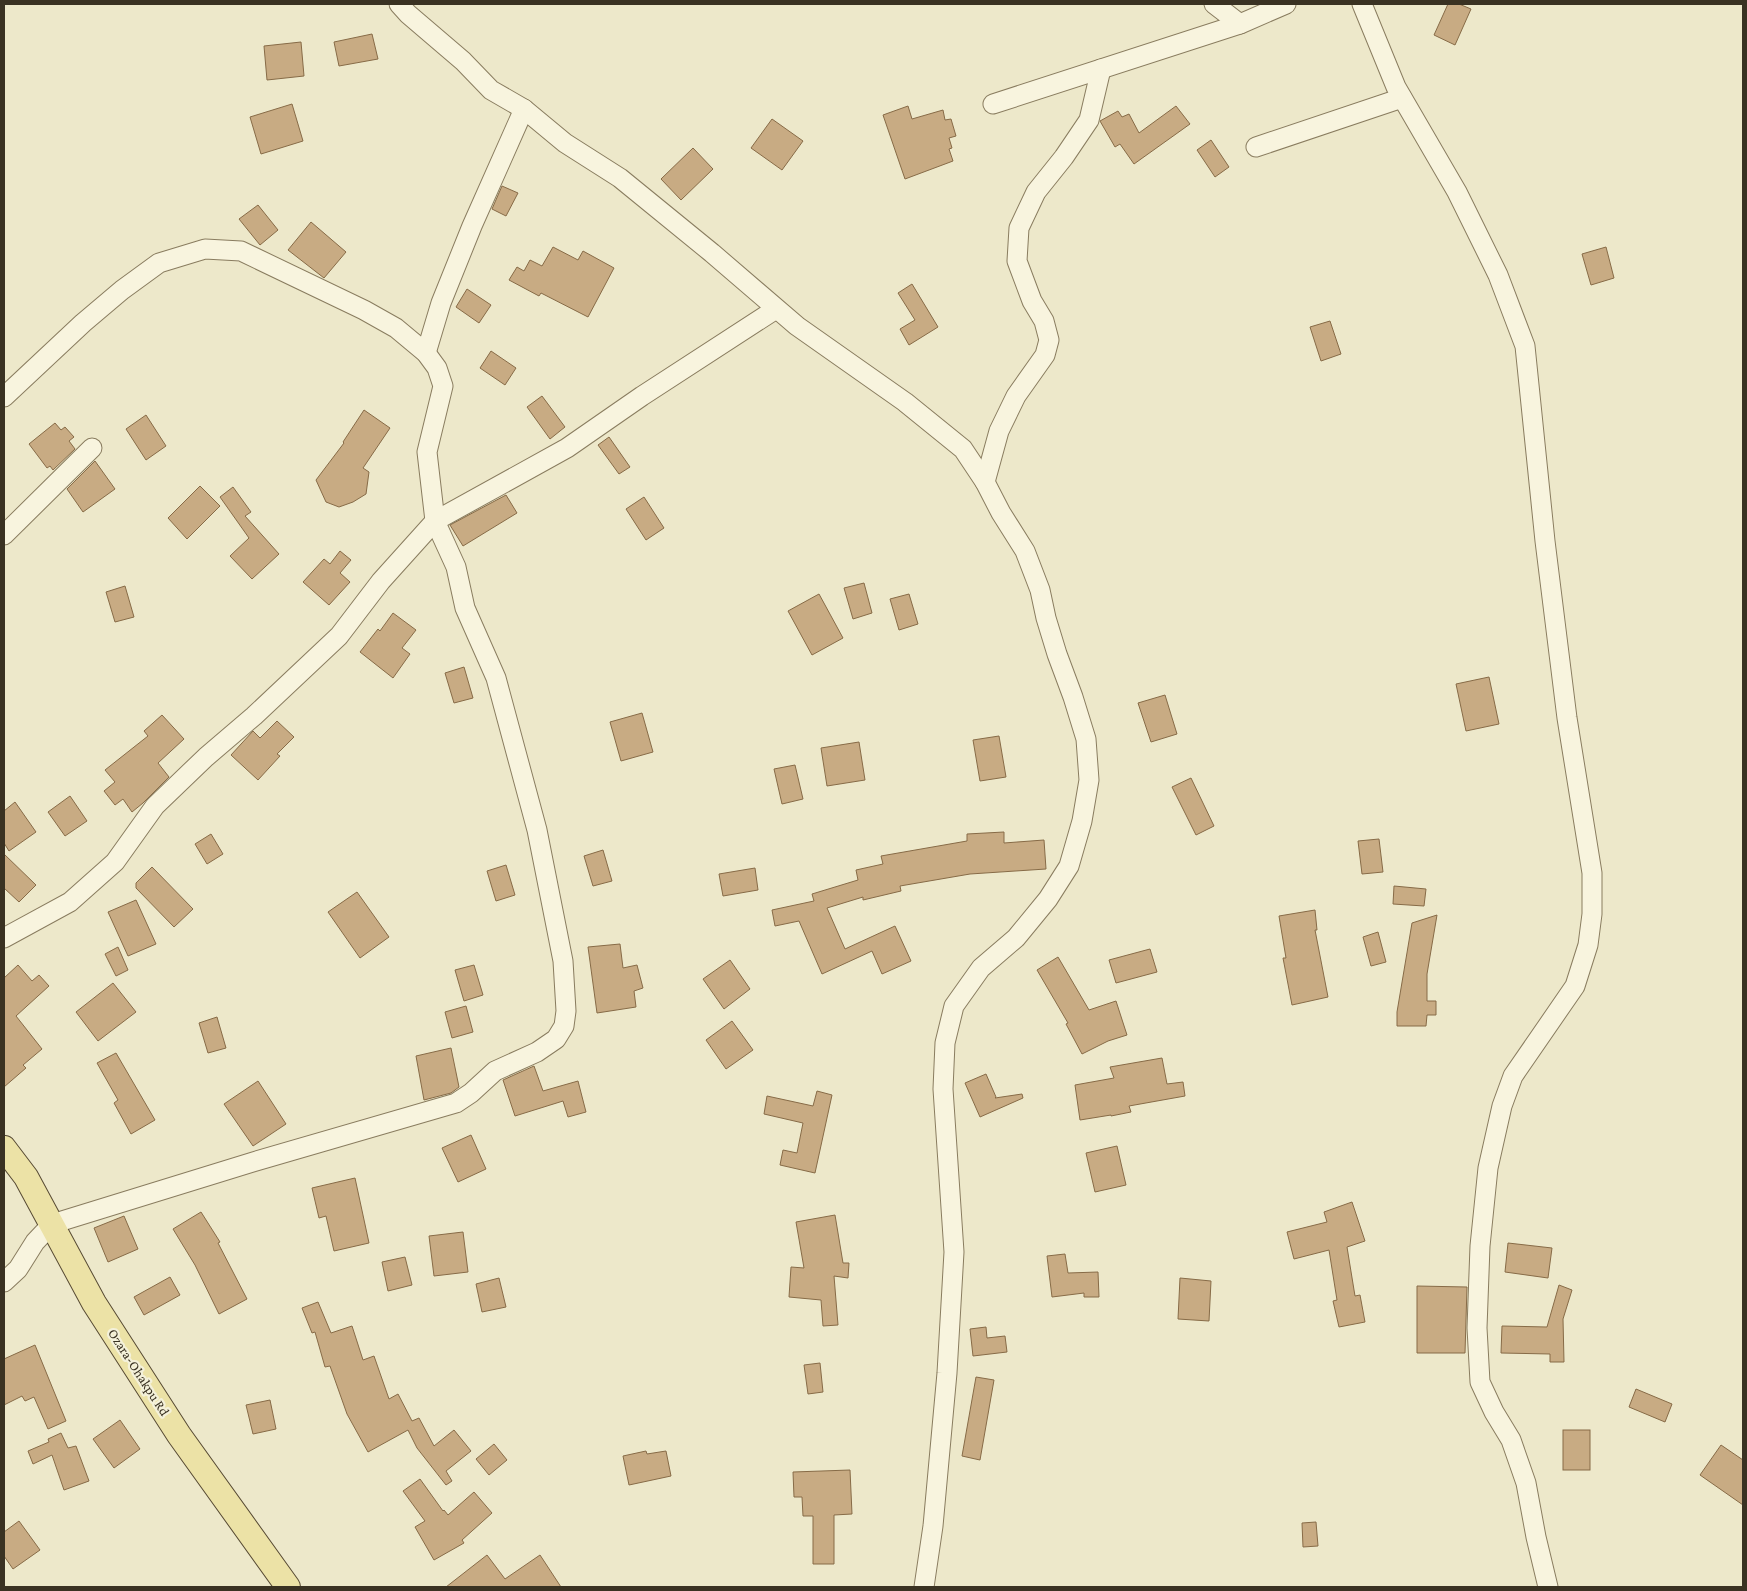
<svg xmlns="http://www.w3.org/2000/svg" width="1747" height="1591" viewBox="0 0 1747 1591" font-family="'Crimson Pro',serif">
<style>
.building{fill:#c8ab83;stroke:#876b47}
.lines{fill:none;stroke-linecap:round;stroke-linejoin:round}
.minor-casing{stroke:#897c5f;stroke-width:21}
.major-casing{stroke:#574a33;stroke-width:26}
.minor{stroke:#f8f4de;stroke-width:19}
.major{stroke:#ece2a6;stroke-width:24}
.labels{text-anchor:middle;stroke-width:4.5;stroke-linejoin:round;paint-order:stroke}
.street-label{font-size:14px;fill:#3a3222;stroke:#f4f1da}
</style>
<rect width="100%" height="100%" fill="#ede8ca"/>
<!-- building -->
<g class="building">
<polygon points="1448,4 1459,4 1471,9 1455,45 1434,35"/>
<polygon points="372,34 378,59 339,66 334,42"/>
<polygon points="301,42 304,76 267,80 264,46"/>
<polygon points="292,104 303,141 261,154 250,117"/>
<polygon points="908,106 912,119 943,110 945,120 951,119 956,136 949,138 952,148 949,149 953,161 905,179 883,115"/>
<polygon points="1176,106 1190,124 1134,164 1120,144 1115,147 1100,121 1118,111 1122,117 1129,114 1139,133"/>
<polygon points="772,119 803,141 782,170 751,148"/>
<polygon points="1211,140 1229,167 1215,177 1197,150"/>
<polygon points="693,148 713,169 681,200 661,179"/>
<polygon points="502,186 518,193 506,216 492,209"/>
<polygon points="258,205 278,230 260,245 239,219"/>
<polygon points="311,222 346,252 324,278 288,250"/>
<polygon points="553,247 578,260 583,251 614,268 588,317 541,293 539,296 509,280 517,267 524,271 530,260 542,266"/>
<polygon points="1606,247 1614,278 1591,285 1582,254"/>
<polygon points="912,284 938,327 909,345 900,329 915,320 898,293"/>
<polygon points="467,289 491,305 479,323 456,307"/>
<polygon points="1330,321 1341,354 1321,361 1310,327"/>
<polygon points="491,351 516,368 505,385 480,368"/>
<polygon points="542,396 565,427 550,439 527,407"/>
<polygon points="364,410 390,428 363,468 369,472 366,494 353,502 339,507 326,502 316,480 344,443 343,442"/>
<polygon points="146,415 166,446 146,460 126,429"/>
<polygon points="55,423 61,430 65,427 74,437 69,441 75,449 53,470 50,466 47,468 29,444"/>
<polygon points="609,437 630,467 619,474 598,445"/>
<polygon points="95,461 115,489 83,512 67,489"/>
<polygon points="200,486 220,506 187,539 168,518"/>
<polygon points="233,487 251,512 245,516 279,554 252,579 230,556 249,538 220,497"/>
<polygon points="506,495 517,513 463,546 450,525"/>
<polygon points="644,497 664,528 646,540 626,509"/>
<polygon points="340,551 351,560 340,573 350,582 329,605 303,582 324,559 330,564"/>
<polygon points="864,583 872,613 853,619 844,588"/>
<polygon points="125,586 134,617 115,622 106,592"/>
<polygon points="819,594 843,638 812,655 788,611"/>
<polygon points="909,594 918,624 899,630 890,599"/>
<polygon points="393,613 416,630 402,648 410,654 393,678 360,652 378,629 380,631"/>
<polygon points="464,667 473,698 454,703 445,673"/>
<polygon points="1489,677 1499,724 1466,731 1456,684"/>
<polygon points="1165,695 1177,734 1151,742 1138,703"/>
<polygon points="642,713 653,752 621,761 610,722"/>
<polygon points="162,715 184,739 158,763 169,777 143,803 132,812 123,799 115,805 104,791 115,782 105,770 148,736 144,731"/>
<polygon points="277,721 294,737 277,754 280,756 258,780 231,755 253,731 260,738"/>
<polygon points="999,736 1006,777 980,781 973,740"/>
<polygon points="859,742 865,780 827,786 821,748"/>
<polygon points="795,765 803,799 782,804 774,769"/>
<polygon points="1191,778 1214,826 1196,835 1172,787"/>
<polygon points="70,796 87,821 65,836 48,812"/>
<polygon points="15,802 36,832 9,851 4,843 4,811"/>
<polygon points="1004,832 1004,843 1044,840 1046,869 970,874 900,886 901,891 863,900 863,897 827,908 845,949 895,926 911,961 882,974 872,951 822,974 799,921 775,926 772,910 814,901 812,894 858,880 856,870 883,864 881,856 967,841 967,834"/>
<polygon points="211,834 223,854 207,864 195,844"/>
<polygon points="1379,839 1383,872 1362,874 1358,841"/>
<polygon points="603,850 612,881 593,886 584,856"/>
<polygon points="4,854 36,885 19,902 4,888"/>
<polygon points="506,865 515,895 496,901 487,871"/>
<polygon points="152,867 193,909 174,927 136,888 136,883"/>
<polygon points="755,868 758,890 723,896 719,874"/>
<polygon points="1394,886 1426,889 1424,906 1393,904"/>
<polygon points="357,892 389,937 360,958 328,912"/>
<polygon points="136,900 156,944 128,956 108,912"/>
<polygon points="1315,910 1317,930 1315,930 1328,997 1292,1005 1283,958 1286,958 1279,916"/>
<polygon points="1437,915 1427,974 1427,1001 1436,1001 1436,1015 1427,1015 1426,1026 1397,1026 1397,1012 1412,923"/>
<polygon points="1378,932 1386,962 1371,966 1363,937"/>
<polygon points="620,944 623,968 637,965 643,988 634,991 636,1007 597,1013 588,947"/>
<polygon points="118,947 128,970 116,976 105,954"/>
<polygon points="1150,949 1157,972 1116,983 1109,960"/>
<polygon points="1058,957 1089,1010 1116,1001 1127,1035 1108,1041 1082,1054 1066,1024 1068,1023 1037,970"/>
<polygon points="730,960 750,989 724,1009 703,979"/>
<polygon points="18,965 32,981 39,975 49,986 16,1016 42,1049 23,1065 26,1068 4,1087 4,978"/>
<polygon points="474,965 483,995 464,1001 455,970"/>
<polygon points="113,983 136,1012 98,1041 76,1012"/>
<polygon points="466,1006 473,1032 452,1038 445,1012"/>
<polygon points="217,1017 226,1048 208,1053 199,1023"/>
<polygon points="732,1021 753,1050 726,1069 706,1040"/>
<polygon points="451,1048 459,1087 451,1093 424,1100 416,1056"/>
<polygon points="116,1053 155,1120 131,1134 114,1103 118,1100 97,1063"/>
<polygon points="1162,1058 1167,1084 1183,1082 1185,1096 1129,1106 1131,1112 1111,1116 1111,1115 1080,1120 1075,1085 1114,1078 1110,1067"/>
<polygon points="534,1066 543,1091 578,1081 586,1112 568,1117 563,1101 515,1116 503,1080"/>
<polygon points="986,1074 996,1097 995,1098 1022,1094 1023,1098 980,1117 965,1083"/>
<polygon points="258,1081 286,1124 253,1146 224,1104"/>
<polygon points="817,1091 832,1095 815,1173 780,1165 783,1150 797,1153 803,1123 764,1114 767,1096 813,1106"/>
<polygon points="471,1135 486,1169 458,1182 442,1148"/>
<polygon points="1117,1146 1126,1185 1095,1192 1086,1153"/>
<polygon points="355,1178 369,1243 334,1251 326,1216 319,1218 312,1188"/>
<polygon points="1352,1202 1365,1241 1347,1247 1355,1296 1360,1295 1365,1322 1339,1327 1333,1301 1337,1300 1329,1250 1294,1259 1287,1232 1327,1222 1324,1212"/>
<polygon points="201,1212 220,1242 218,1243 247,1299 219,1314 195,1265 173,1229"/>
<polygon points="835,1215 843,1263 849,1263 848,1278 834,1276 838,1325 823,1326 821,1300 789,1297 791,1267 804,1268 796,1222"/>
<polygon points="124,1216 138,1249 108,1262 94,1228"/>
<polygon points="463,1232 468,1272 434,1276 429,1236"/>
<polygon points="1508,1243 1552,1248 1548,1278 1505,1272"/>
<polygon points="1065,1254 1068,1273 1098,1272 1099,1297 1084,1297 1084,1293 1052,1297 1047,1256"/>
<polygon points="405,1257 412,1285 388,1291 382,1262"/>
<polygon points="170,1277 180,1295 144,1315 134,1297"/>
<polygon points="499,1278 506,1307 482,1312 476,1284"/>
<polygon points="1180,1278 1211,1281 1209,1321 1178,1319"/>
<polygon points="1559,1285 1572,1290 1563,1319 1564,1362 1550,1362 1550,1354 1501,1353 1502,1326 1547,1327"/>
<polygon points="1417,1286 1467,1287 1465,1353 1417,1353"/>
<polygon points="318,1302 331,1333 352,1326 363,1360 374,1356 389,1399 398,1394 412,1421 419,1418 434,1446 454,1430 471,1451 446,1471 452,1481 446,1485 417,1448 408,1430 368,1452 347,1414 330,1366 325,1367 315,1332 312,1333 302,1308"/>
<polygon points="986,1327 987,1338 1005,1336 1007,1352 973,1356 970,1329"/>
<polygon points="35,1345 66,1421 48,1429 34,1397 25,1401 22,1396 4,1405 4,1359"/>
<polygon points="820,1363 823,1392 808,1394 804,1365"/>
<polygon points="976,1377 994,1380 980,1460 962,1456"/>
<polygon points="1636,1389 1672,1404 1665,1422 1629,1407"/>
<polygon points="270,1400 276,1429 253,1434 246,1405"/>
<polygon points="120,1420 140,1449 114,1468 93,1439"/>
<rect x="1563" y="1430" width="27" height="40"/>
<polygon points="61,1433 68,1448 76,1446 89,1481 64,1490 52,1455 33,1464 28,1451 49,1442 48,1439"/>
<polygon points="494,1444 507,1460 489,1475 476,1459"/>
<polygon points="1721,1445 1743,1460 1743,1505 1700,1475"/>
<polygon points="646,1451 647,1454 666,1451 671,1476 629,1485 623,1456"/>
<polygon points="850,1470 852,1514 834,1515 834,1564 813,1564 813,1516 803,1516 802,1497 794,1497 793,1472"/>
<polygon points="420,1479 443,1511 444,1510 448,1515 474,1492 492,1513 462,1540 464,1543 434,1560 415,1527 425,1521 403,1491"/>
<polygon points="19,1521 40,1550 13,1569 4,1556 4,1532"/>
<polygon points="1316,1522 1318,1546 1303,1547 1302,1523"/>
<polygon points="487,1555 505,1579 540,1555 561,1587 446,1587"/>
</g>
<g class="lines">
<defs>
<g id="minor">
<polyline points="399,4 408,14 463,61 491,90 524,109 565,143 620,178 712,253 797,326 905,402 963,449 985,482 1001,513 1025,551 1040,590 1046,618 1057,654 1073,697 1086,739 1089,780 1082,821 1069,866 1048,899 1016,938 981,968 954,1006 945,1043 943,1089 954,1252 947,1373 933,1526 924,1587"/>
<polyline points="1214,4 1240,24"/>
<polyline points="1362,4 1396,87 1457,192 1498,275 1525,346 1545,541 1567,718 1592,873 1592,914 1588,945 1575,986 1513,1076 1502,1106 1488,1168 1480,1246 1477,1328 1480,1382 1494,1412 1511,1440 1526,1483 1536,1537 1548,1587"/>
<polyline points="993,104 1240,24 1286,4"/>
<polyline points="1256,147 1402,98"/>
<polyline points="426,353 441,303 472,226 524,109"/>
<polyline points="4,397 83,323 122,290 159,263 205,249 241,251 364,310 396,328 426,353 437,368 443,386 427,452 435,521 456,567 465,608 496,678 537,830 563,961 566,1011 564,1026 556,1039 537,1052 495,1071 471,1093 456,1103 253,1162 52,1224 35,1242 18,1269 4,1282"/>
<polyline points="985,482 999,431 1016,396 1045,355 1049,340 1044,321 1032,301 1017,261 1019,228 1036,192 1064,157 1089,120 1101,69"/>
<polyline points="4,535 92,448"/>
<polyline points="4,938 70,902 115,862 155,806 206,757 254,716 339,636 381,581 435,521 567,448 642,396 776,309"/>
</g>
<polyline id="major" points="4,1148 26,1177 94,1303 179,1435 288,1587"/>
</defs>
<!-- minor casing -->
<use href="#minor" class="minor-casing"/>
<!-- major casing -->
<use href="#major" class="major-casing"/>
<!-- minor -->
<use href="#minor" class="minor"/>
<!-- major -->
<use href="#major" class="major"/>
</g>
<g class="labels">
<!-- street labels -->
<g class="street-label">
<text transform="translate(139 1372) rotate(57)" y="5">Ozara-Ohakpu Rd</text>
</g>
</g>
<!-- border -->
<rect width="1747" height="1591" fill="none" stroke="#3a3222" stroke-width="10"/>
</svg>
